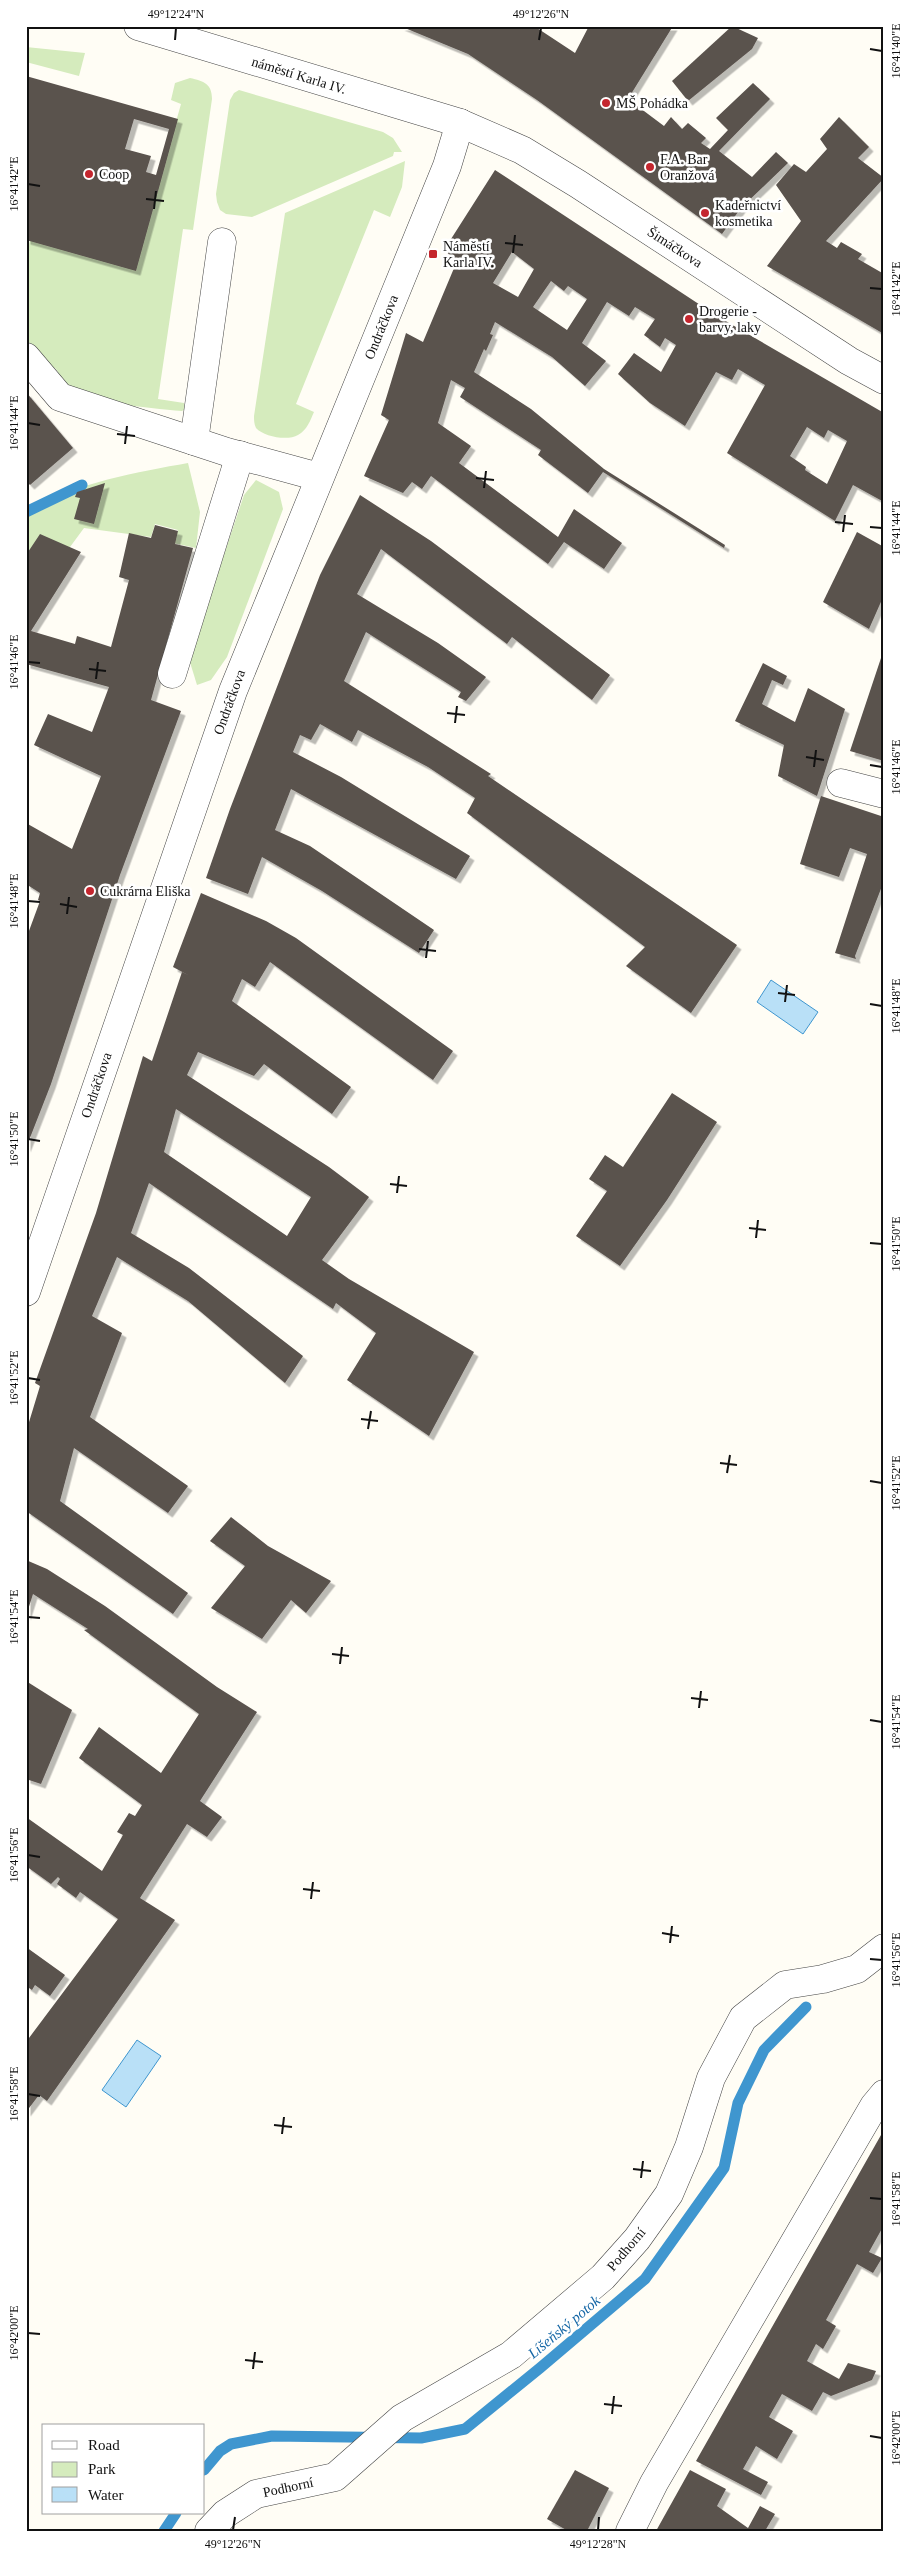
<svg xmlns="http://www.w3.org/2000/svg" width="910" height="2557" viewBox="0 0 910 2557" font-family="Georgia,serif">
<style>
.green{fill:#d5ebbd}
.water{fill:#b9e0f7;stroke:#3f96cf}
.lines{fill:none;stroke-linecap:round;stroke-linejoin:round}
.stream{stroke:#3f96cf;stroke-width:11}
.building{fill:#5a524d;fill-rule:evenodd;filter:url(#shadow)}
.minor-casing{stroke:#444;stroke-width:29}
.minor{stroke:#fff;stroke-width:28}
.ticks{fill:none;stroke:#111;stroke-width:2}
.poi-dot{fill:#c4262e;stroke:#fff;stroke-width:2}
.labels{text-anchor:middle;stroke-width:5;stroke-linejoin:round;paint-order:stroke}
.street-label{font-size:14px;fill:#111;stroke:#fff}
.poi-label{font-size:14px;fill:#111;stroke:#fff;text-anchor:start}
.water-label{font-size:15px;font-style:italic;fill:#1768a6;stroke:#fff}
.neatline{fill:none;stroke:#111;stroke-width:2}
.ticks-label{font-size:12px;text-anchor:middle;fill:#111}
</style>
<defs>
<filter id="shadow"><feDropShadow dx="4.5" dy="4.5" stdDeviation="0" flood-color="#0004"/></filter>
</defs>
<rect width="100%" height="100%" fill="#fffdf5"/>
<!-- green -->
<g class="green">
<polygon points="26,47 85,53 79,76 26,62"/>
<path d="M190 78C204 81 212 84 212 99L193 230 183 229 158 399 184 403 185 409 182 411C147 408 83 403 56 379L58 372 55 368 48 369 26 341V255L30 240 147 224 181 104 171 100 175 83Z"/>
<polygon points="239,90 383,132 393,138 402,152 394,152 393,156 252,217 226,214 220,210 217,202 216,194 230,100 234,93"/>
<path d="M405 161 402 187 390 217 374 210 296 404 314 412C310 421 307 430 298 435 288 441 264 437 256 428 254 424 254 420 254 416L285 213Z"/>
<path d="M188 463 200 512 196 548 173 543 178 530 155 524 151 537 84 528 70 547 26 555V514C67 484 138 472 188 463Z"/>
<polygon points="256,480 279,492 283,509 227,657 211,680 197,685 189,659 244,495"/>
</g>
<!-- water -->
<g class="water">
<polygon points="771,980 818,1012 803,1034 757,1002"/>
<polygon points="137,2040 161,2056 126,2107 102,2090"/>
</g>
<g class="lines">
<!-- stream -->
<g class="stream">
<polyline points="26,512 82,485"/>
<polyline points="204,2470 220,2451 231,2444 272,2436 421,2438 465,2429 540,2368 645,2279 724,2168 738,2103 764,2050 806,2007"/>
<polyline points="164,2531 176,2513"/>
</g>
</g>
<!-- building -->
<g class="building">
<polygon points="400,26 534,26 575,53 589,26 673,26 628,99 664,126 671,117 682,129 688,123 706,138 701,143 710,149 728,130 716,118 753,83 770,99 719,151 752,177 776,152 788,163 741,208 722,234 537,100 468,54"/>
<polygon points="732,26 758,38 752,49 688,101 672,81"/>
<path d="M26 76 178 119 136 271 26 240ZM134 119 169 129 156 175 146 172 151 156 125 149Z"/>
<polygon points="839,117 869,147 858,158 884,178 826,241 837,248 841,242 862,254 858,259 884,274 884,334 767,266 801,221 776,185 794,164 806,172 827,149 820,139"/>
<path d="M495 170 717 316 884 413V502L853 485 835 521 727 453 765 385 738 369 732 380 716 372 685 426 650 403 618 374 634 353 661 372 676 345 665 338 660 347 644 335 655 319 635 307 629 316 607 302 582 343 606 361 585 386 552 357 495 322 490 334 493 335 486 351 484 349 474 372 531 409 604 469 725 545 724 548 603 472 588 493 538 455 541 450 460 397 465 388 451 380 438 423 471 446 459 463 558 537 574 509 622 543 604 569 564 542 548 564 431 476 422 489 412 482 403 493 364 476 389 420 381 415 406 333 423 342 457 261 444 250ZM512 252 534 269 518 297 493 283ZM551 281 564 291 568 286 587 299 567 330 533 307ZM807 427 824 438 828 430 847 441 827 484 805 470 806 467 790 456Z"/>
<polygon points="26,392 73,448 30,485 26,481"/>
<polygon points="105,483 94,524 74,519 80,498 75,497 77,492"/>
<polygon points="360,495 431,541 610,675 592,700 512,637 507,644 381,549 357,594 438,643 486,677 466,701 458,697 461,692 366,632 344,681 491,774 488,776 737,945 691,1013 626,966 645,947 467,813 475,798 428,767 358,730 352,742 320,724 311,740 300,735 293,752 341,777 470,856 456,879 291,789 275,830 310,846 434,930 419,953 322,891 262,857 248,894 206,878 230,809 320,575"/>
<polygon points="155,525 178,531 175,544 193,548 151,700 181,711 120,875 51,1084 26,1148 26,939 40,901 38,900 40,893 26,884 26,823 72,849 101,776 34,745 48,714 92,732 109,687 26,664 26,555 40,534 81,552 31,631 75,644 77,636 111,647 129,580 119,577 129,533 151,538"/>
<polygon points="857,532 884,547 884,595 869,629 823,602"/>
<polygon points="883,652 884,652 884,761 850,751"/>
<polygon points="763,663 787,676 783,685 772,680 762,704 795,722 808,688 845,709 817,796 778,776 784,745 735,721"/>
<polygon points="821,796 884,817 884,881 855,956 856,959 835,953 867,854 850,848 839,877 800,864"/>
<path d="M201 893 266 921 296 938 453 1051 433 1080 270 962 255 987 242 979 232 1001 351 1087 332 1114 264 1064 254 1076 198 1052 187 1075 329 1167 369 1197 322 1260 349 1279 474 1352 429 1436 347 1380 376 1333 336 1303 333 1309 149 1183 131 1233 189 1268 303 1356 285 1383 188 1301 117 1257 92 1316 122 1333 90 1417 188 1486 168 1513 74 1448 60 1501 188 1593 173 1614 26 1511V1432L40 1386 35 1383 96 1213 143 1056 152 1061 182 972 188 975 173 967ZM176 1109 311 1197 287 1236 164 1152Z"/>
<polygon points="672,1093 717,1122 667,1200 620,1266 576,1236 607,1191 589,1179 605,1155 623,1167"/>
<polygon points="231,1517 268,1546 331,1581 306,1613 291,1600 262,1639 211,1608 245,1566 210,1541"/>
<polygon points="26,1560 47,1569 105,1606 217,1687 257,1712 200,1801 222,1817 207,1837 187,1824 140,1898 175,1920 47,2101 39,2095 26,2112 26,2042 118,1919 80,1892 76,1898 57,1884 60,1879 58,1877 51,1884 26,1866 26,1817 102,1871 123,1835 117,1832 129,1813 135,1816 142,1805 79,1758 99,1727 161,1773 199,1714 84,1630 88,1629 33,1594 26,1616"/>
<polygon points="26,1681 72,1710 41,1784 26,1779"/>
<polygon points="26,1947 65,1975 50,1996 35,1985 32,1990 26,1986"/>
<polygon points="881,2135 884,2137 884,2225 869,2252 882,2258 873,2273 857,2264 826,2320 836,2326 823,2349 816,2344 807,2361 839,2379 848,2363 876,2371 872,2380 831,2396 823,2392 812,2411 782,2394 769,2417 793,2431 777,2459 756,2446 743,2469 768,2482 761,2495 696,2461"/>
<polygon points="575,2470 609,2488 587,2531 568,2531 547,2519"/>
<polygon points="690,2470 726,2489 717,2506 748,2528 760,2506 775,2514 765,2531 656,2531"/>
</g>
<g class="lines">
<defs>
<g id="minor">
<polyline points="138,26 460,123 522,150 578,184 849,361 884,380"/>
<polyline points="26,357 60,397 227,452 319,477"/>
<polyline points="194,441 222,242"/>
<polyline points="172,674 240,455"/>
<polyline points="841,783 884,794"/>
<polyline points="26,1292 233,691 447,166 460,123"/>
<polyline points="209,2531 225,2514 256,2494 335,2477 402,2418 511,2355 603,2277 637,2239 669,2194 689,2147 711,2078 743,2018 785,1985 823,1979 857,1969 884,1948"/>
<polyline points="630,2531 654,2483 874,2106 884,2094"/>
</g>
</defs>
<!-- minor casing -->
<use href="#minor" class="minor-casing"/>
<!-- minor -->
<use href="#minor" class="minor"/>
</g>
<!-- ticks -->
<path class="ticks" d="M175 40 176 28M539 40 541 28M870 49 882 51M28 184 40 186M146 199 164 201M154 209 156 191M505 243 523 245M513 253 515 235M870 288 882 289M28 423 40 425M117 434 135 436M125 444 127 426M476 478 494 480M484 488 486 471M835 522 853 524M870 527 882 528M843 532 845 515M28 662 40 663M89 669 106 671M96 679 98 662M447 713 465 715M455 723 457 706M806 757 824 760M870 765 882 767M814 767 816 750M28 901 40 902M60 904 77 907M67 914 69 897M419 949 436 951M426 958 428 941M778 993 795 995M785 1002 787 985M870 1004 882 1006M28 1139 40 1141M390 1184 407 1186M397 1193 399 1176M749 1228 766 1230M756 1238 758 1220M870 1243 882 1244M28 1378 40 1380M361 1419 378 1421M368 1429 371 1411M720 1463 737 1465M727 1473 730 1455M870 1481 882 1483M28 1617 40 1618M332 1654 349 1656M340 1664 342 1647M691 1698 708 1700M699 1708 701 1691M870 1720 882 1722M28 1855 40 1857M303 1889 320 1891M311 1899 313 1882M662 1933 679 1936M670 1943 672 1926M870 1959 882 1960M28 2094 40 2096M274 2125 292 2127M282 2134 284 2117M633 2169 651 2171M641 2178 643 2161M870 2198 882 2199M28 2333 40 2334M245 2360 263 2362M253 2369 255 2352M604 2404 622 2406M612 2414 614 2396M870 2436 882 2438M233 2530 235 2517M598 2530 599 2517"/>
<!-- markers -->
<g class="poi-dot">
<circle cx="606" cy="103" r="5"/>
<circle cx="650" cy="167" r="5"/>
<circle cx="89" cy="174" r="5"/>
<circle cx="705" cy="213" r="5"/>
<rect x="428" y="249" width="10" height="10" rx="2.5"/>
<circle cx="689" cy="319" r="5"/>
<circle cx="90" cy="891" r="5"/>
</g>
<g class="labels">
<!-- street labels -->
<g class="street-label">
<text transform="translate(299 75) rotate(17)" y="5">náměstí Karla IV.</text>
<text transform="translate(675 247) rotate(33)" y="5">Šimáčkova</text>
<text transform="translate(381 327) rotate(-68)" y="5">Ondráčkova</text>
<text transform="translate(229 702) rotate(-70)" y="5">Ondráčkova</text>
<text transform="translate(96 1085) rotate(-71)" y="5">Ondráčkova</text>
<text transform="translate(626 2249) rotate(-50)" y="5">Podhorní</text>
<text transform="translate(288 2487) rotate(-12)" y="5">Podhorní</text>
</g>
<!-- poi labels -->
<g class="poi-label">
<text x="616" y="108">MŠ Pohádka</text>
<text x="660" y="164">F.A. Bar<tspan x="660" dy="16">Oranžová</tspan></text>
<text x="99" y="179">Coop</text>
<text x="715" y="210">Kadeřnictví<tspan x="715" dy="16">kosmetika</tspan></text>
<text x="443" y="251">Náměstí<tspan x="443" dy="16">Karla IV.</tspan></text>
<text x="699" y="316">Drogerie -<tspan x="699" dy="16">barvy, laky</tspan></text>
<text x="100" y="896">Cukrárna Eliška</text>
</g>
<!-- water labels -->
<g class="water-label">
<text transform="translate(564 2327) rotate(-40)" y="5">Líšeňský potok</text>
</g>
</g>
<!-- border -->
<rect width="910" height="2557" fill="none" stroke="#ffffff" stroke-width="55"/>
<!-- legend -->
<rect x="42" y="2424" width="162" height="90" fill="#ffffff" stroke="#a0a0a0"/>
<rect x="52" y="2441" width="25" height="8" fill="#ffffff" stroke="#a0a0a0"/>
<text x="88" y="2450" font-size="15" fill="#111111">Road</text>
<rect x="52" y="2462" width="25" height="15" fill="#d5ebbd" stroke="#a0a0a0"/>
<text x="88" y="2474" font-size="15" fill="#111111">Park</text>
<rect x="52" y="2487" width="25" height="15" fill="#b9e0f7" stroke="#a0a0a0"/>
<text x="88" y="2500" font-size="15" fill="#111111">Water</text>
<rect x="28" y="28" width="854" height="2502" class="neatline"/>
<g class="ticks-label">
<text x="176" y="18">49°12'24"N</text>
<text x="541" y="18">49°12'26"N</text>
<text transform="translate(896 51) rotate(-90)" y="4">16°41'40"E</text>
<text transform="translate(14 184) rotate(-90)" y="4">16°41'42"E</text>
<text transform="translate(896 289) rotate(-90)" y="4">16°41'42"E</text>
<text transform="translate(14 423) rotate(-90)" y="4">16°41'44"E</text>
<text transform="translate(896 528) rotate(-90)" y="4">16°41'44"E</text>
<text transform="translate(14 662) rotate(-90)" y="4">16°41'46"E</text>
<text transform="translate(896 767) rotate(-90)" y="4">16°41'46"E</text>
<text transform="translate(14 901) rotate(-90)" y="4">16°41'48"E</text>
<text transform="translate(896 1006) rotate(-90)" y="4">16°41'48"E</text>
<text transform="translate(14 1139) rotate(-90)" y="4">16°41'50"E</text>
<text transform="translate(896 1244) rotate(-90)" y="4">16°41'50"E</text>
<text transform="translate(14 1378) rotate(-90)" y="4">16°41'52"E</text>
<text transform="translate(896 1483) rotate(-90)" y="4">16°41'52"E</text>
<text transform="translate(14 1617) rotate(-90)" y="4">16°41'54"E</text>
<text transform="translate(896 1722) rotate(-90)" y="4">16°41'54"E</text>
<text transform="translate(14 1855) rotate(-90)" y="4">16°41'56"E</text>
<text transform="translate(896 1960) rotate(-90)" y="4">16°41'56"E</text>
<text transform="translate(14 2094) rotate(-90)" y="4">16°41'58"E</text>
<text transform="translate(896 2199) rotate(-90)" y="4">16°41'58"E</text>
<text transform="translate(14 2333) rotate(-90)" y="4">16°42'00"E</text>
<text transform="translate(896 2438) rotate(-90)" y="4">16°42'00"E</text>
<text x="233" y="2548">49°12'26"N</text>
<text x="598" y="2548">49°12'28"N</text>
</g>
</svg>
